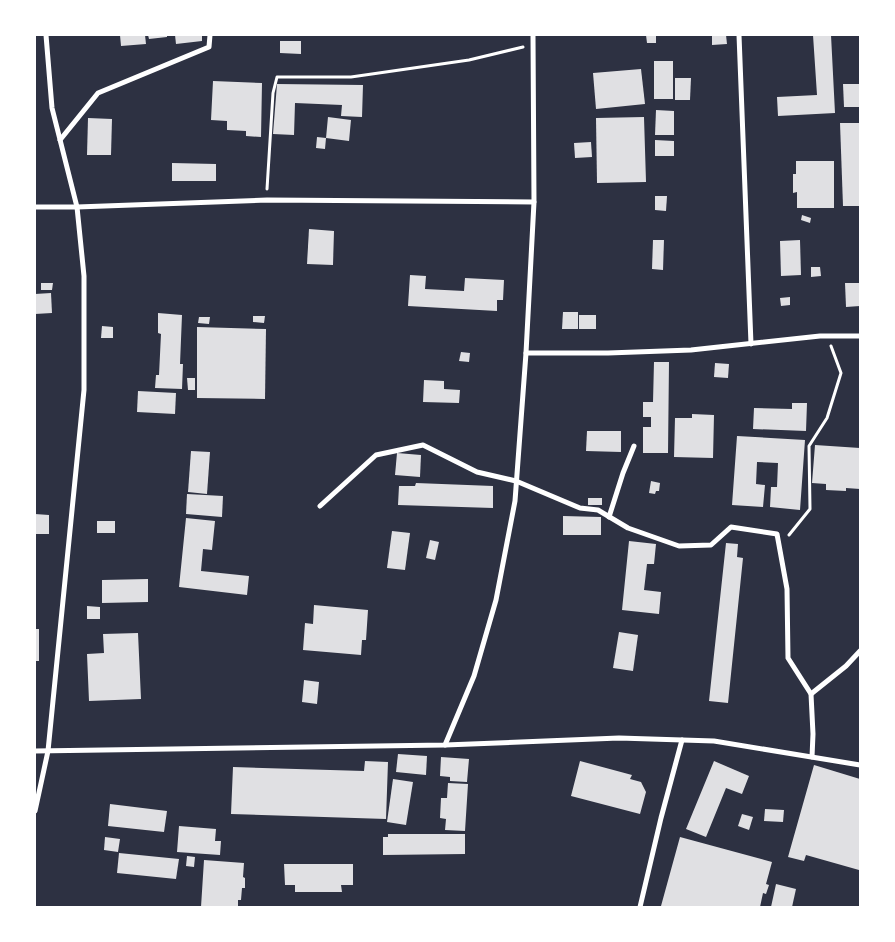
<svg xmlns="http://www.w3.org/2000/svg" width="895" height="942" viewBox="0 0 895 942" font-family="Georgia,serif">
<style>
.building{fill:#e0e0e3}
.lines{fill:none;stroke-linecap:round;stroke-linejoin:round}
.path{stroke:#fff;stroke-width:3}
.minor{stroke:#fff;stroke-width:5}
</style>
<rect width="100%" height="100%" fill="#2d3142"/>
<!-- building -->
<g class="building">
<polygon points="120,35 145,35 146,44 121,46"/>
<polygon points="148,35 167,35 167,37 149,39"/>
<polygon points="175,35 202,35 202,41 176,44"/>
<polygon points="646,35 656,35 656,43 647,43"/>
<polygon points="712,35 726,35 727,44 712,45"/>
<polygon points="813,35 831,35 835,113 778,116 777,97 817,95"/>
<polygon points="280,41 301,41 301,54 280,53"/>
<rect x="654" y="61" width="19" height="38"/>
<polygon points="641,69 645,104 596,109 593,73"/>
<polygon points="675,78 691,78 690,100 675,100"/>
<polygon points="213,81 262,83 261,137 246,136 246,131 227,130 227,121 211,120"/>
<polygon points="277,84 363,85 362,117 341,116 342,105 295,103 294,135 273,134"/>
<polygon points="843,84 860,84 860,107 844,107"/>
<polygon points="656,110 674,111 674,135 655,135"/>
<polygon points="328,117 351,120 349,141 326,138"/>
<polygon points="644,117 646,182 597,183 596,118"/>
<polygon points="88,118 112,119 111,155 87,155"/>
<polygon points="840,123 860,123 860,206 843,206"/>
<polygon points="317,137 326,138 325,149 316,148"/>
<polygon points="655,140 674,141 674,156 655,156"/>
<polygon points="591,142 592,157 575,158 574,143"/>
<polygon points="796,161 834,161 834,208 797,208 797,192 793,193 793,174 796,174"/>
<polygon points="172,163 216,164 216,181 172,181"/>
<polygon points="655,196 667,196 666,211 655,210"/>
<polygon points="802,215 811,218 810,223 801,220"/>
<polygon points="309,229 334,231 333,265 307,264"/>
<polygon points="653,240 664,240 663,270 652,269"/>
<polygon points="800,240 801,275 781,276 780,241"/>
<polygon points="811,267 820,267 821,276 811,277"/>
<polygon points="410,275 426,276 425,289 464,291 465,278 504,280 503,300 497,300 497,311 408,306"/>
<polygon points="41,283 53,283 52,290 41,290"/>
<polygon points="845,283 860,283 860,306 846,307"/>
<polygon points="51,293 52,313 35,314 35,294"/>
<polygon points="790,297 790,305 781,306 780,298"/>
<polygon points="563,312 578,312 578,329 562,329"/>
<polygon points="158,313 182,315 180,364 183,364 182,389 155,388 156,375 159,375 161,334 158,333"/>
<rect x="579" y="315" width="17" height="14"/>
<polygon points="253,316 265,316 264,323 253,322"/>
<polygon points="199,317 210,317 209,324 198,323"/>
<polygon points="102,326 113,327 113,338 101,338"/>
<polygon points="197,327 266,329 265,399 197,398"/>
<polygon points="461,352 470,353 469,362 459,361"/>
<polygon points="654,362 669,362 668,453 643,453 643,427 651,427 651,417 643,417 643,402 653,402"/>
<polygon points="715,363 729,364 728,378 714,377"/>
<polygon points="187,378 195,378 195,390 188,390"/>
<polygon points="424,380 444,381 444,389 460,390 459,403 423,402"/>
<polygon points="138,391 176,393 175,414 137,412"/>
<polygon points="792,403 807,403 806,431 753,429 754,408 792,409"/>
<polygon points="692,414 714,415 713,458 674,457 675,418 692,418"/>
<polygon points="587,431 621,431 621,452 586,451"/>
<polygon points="737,436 805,440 800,510 770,507 771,487 777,487 778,463 757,462 756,484 765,485 763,507 732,505"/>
<polygon points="815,445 860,448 860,489 846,488 846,491 826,490 826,484 812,483"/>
<polygon points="191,451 210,452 207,494 188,492"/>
<polygon points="397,453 421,455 420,477 395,475"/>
<polygon points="651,481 660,483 659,491 656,491 655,494 649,493"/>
<polygon points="416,483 493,486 493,508 398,505 399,486 415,486"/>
<polygon points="187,494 223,496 222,517 186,514"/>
<rect x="588" y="498" width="14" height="7"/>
<polygon points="35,514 49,515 49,534 35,534"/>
<polygon points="563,516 601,517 601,535 563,535"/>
<polygon points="186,518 215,521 212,550 203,549 201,571 249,576 247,595 179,587"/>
<rect x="97" y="521" width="18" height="12"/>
<polygon points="392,531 410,533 405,570 387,568"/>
<polygon points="430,540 439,542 435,560 426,558"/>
<polygon points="629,541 656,544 654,564 647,564 644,590 661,592 659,614 622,610"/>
<polygon points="726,543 738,544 737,557 743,558 728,703 709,701"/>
<polygon points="148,579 148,602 102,603 102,580"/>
<polygon points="314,605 368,610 366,640 362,640 361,655 303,650 305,623 313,624"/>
<polygon points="87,606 100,607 100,619 87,619"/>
<rect x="35" y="629" width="4" height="32"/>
<polygon points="619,632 638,635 633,671 613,668"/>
<polygon points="138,633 141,699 89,701 87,654 104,653 103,634"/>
<polygon points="304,680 319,682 317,704 302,702"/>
<polygon points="398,754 427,756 426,775 396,772"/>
<polygon points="441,757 469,759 467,782 450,781 450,777 440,776"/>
<polygon points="365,761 388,762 386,819 231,814 233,767 364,771"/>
<polygon points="580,761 632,775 630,779 641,782 646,792 640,814 571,796"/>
<polygon points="714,761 749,776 742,794 726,788 706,837 686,829"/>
<polygon points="814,765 860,779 860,866 859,870 806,855 804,861 788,857"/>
<polygon points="393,779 413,782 406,825 387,822"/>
<polygon points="448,783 468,784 465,831 445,830 446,819 440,818 441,798 447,798"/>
<polygon points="110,804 167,811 164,832 108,826"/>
<polygon points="765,809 784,810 783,822 764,821"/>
<polygon points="742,814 753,817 749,830 738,826"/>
<polygon points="179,826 216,829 215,841 221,841 220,855 177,852"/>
<polygon points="388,834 465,834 465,854 383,855 383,837 388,837"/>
<polygon points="105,837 120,839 118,852 104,850"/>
<polygon points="680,837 772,862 766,884 769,885 766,894 763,893 760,907 661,906"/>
<polygon points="119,853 179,859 176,879 117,873"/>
<polygon points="187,856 195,857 194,867 186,866"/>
<polygon points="204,860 244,863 243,877 245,878 245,888 242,888 241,900 238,900 238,907 201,907"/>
<polygon points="284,864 353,864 353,885 341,885 342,892 295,892 295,885 285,885"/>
<polygon points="776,884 796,889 792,907 771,907"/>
</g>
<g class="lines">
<!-- path -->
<g class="path">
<polyline points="267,189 273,93 277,77 351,77 469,60 523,47"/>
<polyline points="789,535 810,509 809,446 827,418 841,373 831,346"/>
</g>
<!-- minor -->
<g class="minor">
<polyline points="739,35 751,344"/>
<polyline points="60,140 98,93 209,47 210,35"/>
<polyline points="35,207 77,207 267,200 534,202"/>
<polyline points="526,353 608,353 691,350 820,336 860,336"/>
<polyline points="320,506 376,455 423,445 477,472 516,481 580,508 598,510 628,528 679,546 711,545 731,527 777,534 787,589 788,658 811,694 813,734 812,757"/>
<polyline points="609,517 623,473 634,446"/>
<polyline points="811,694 846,666 860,651"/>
<polyline points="445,745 474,676 496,600 515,501 526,353 534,202 533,35"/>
<polyline points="35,751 445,745 619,738 714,741 860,765"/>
<polyline points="35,811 48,751 84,390 84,276 77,207 52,108 46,35"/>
<polyline points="640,907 661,818 682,740"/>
</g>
</g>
<!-- border -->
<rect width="895" height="942" fill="none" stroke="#ffffff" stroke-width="72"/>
</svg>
